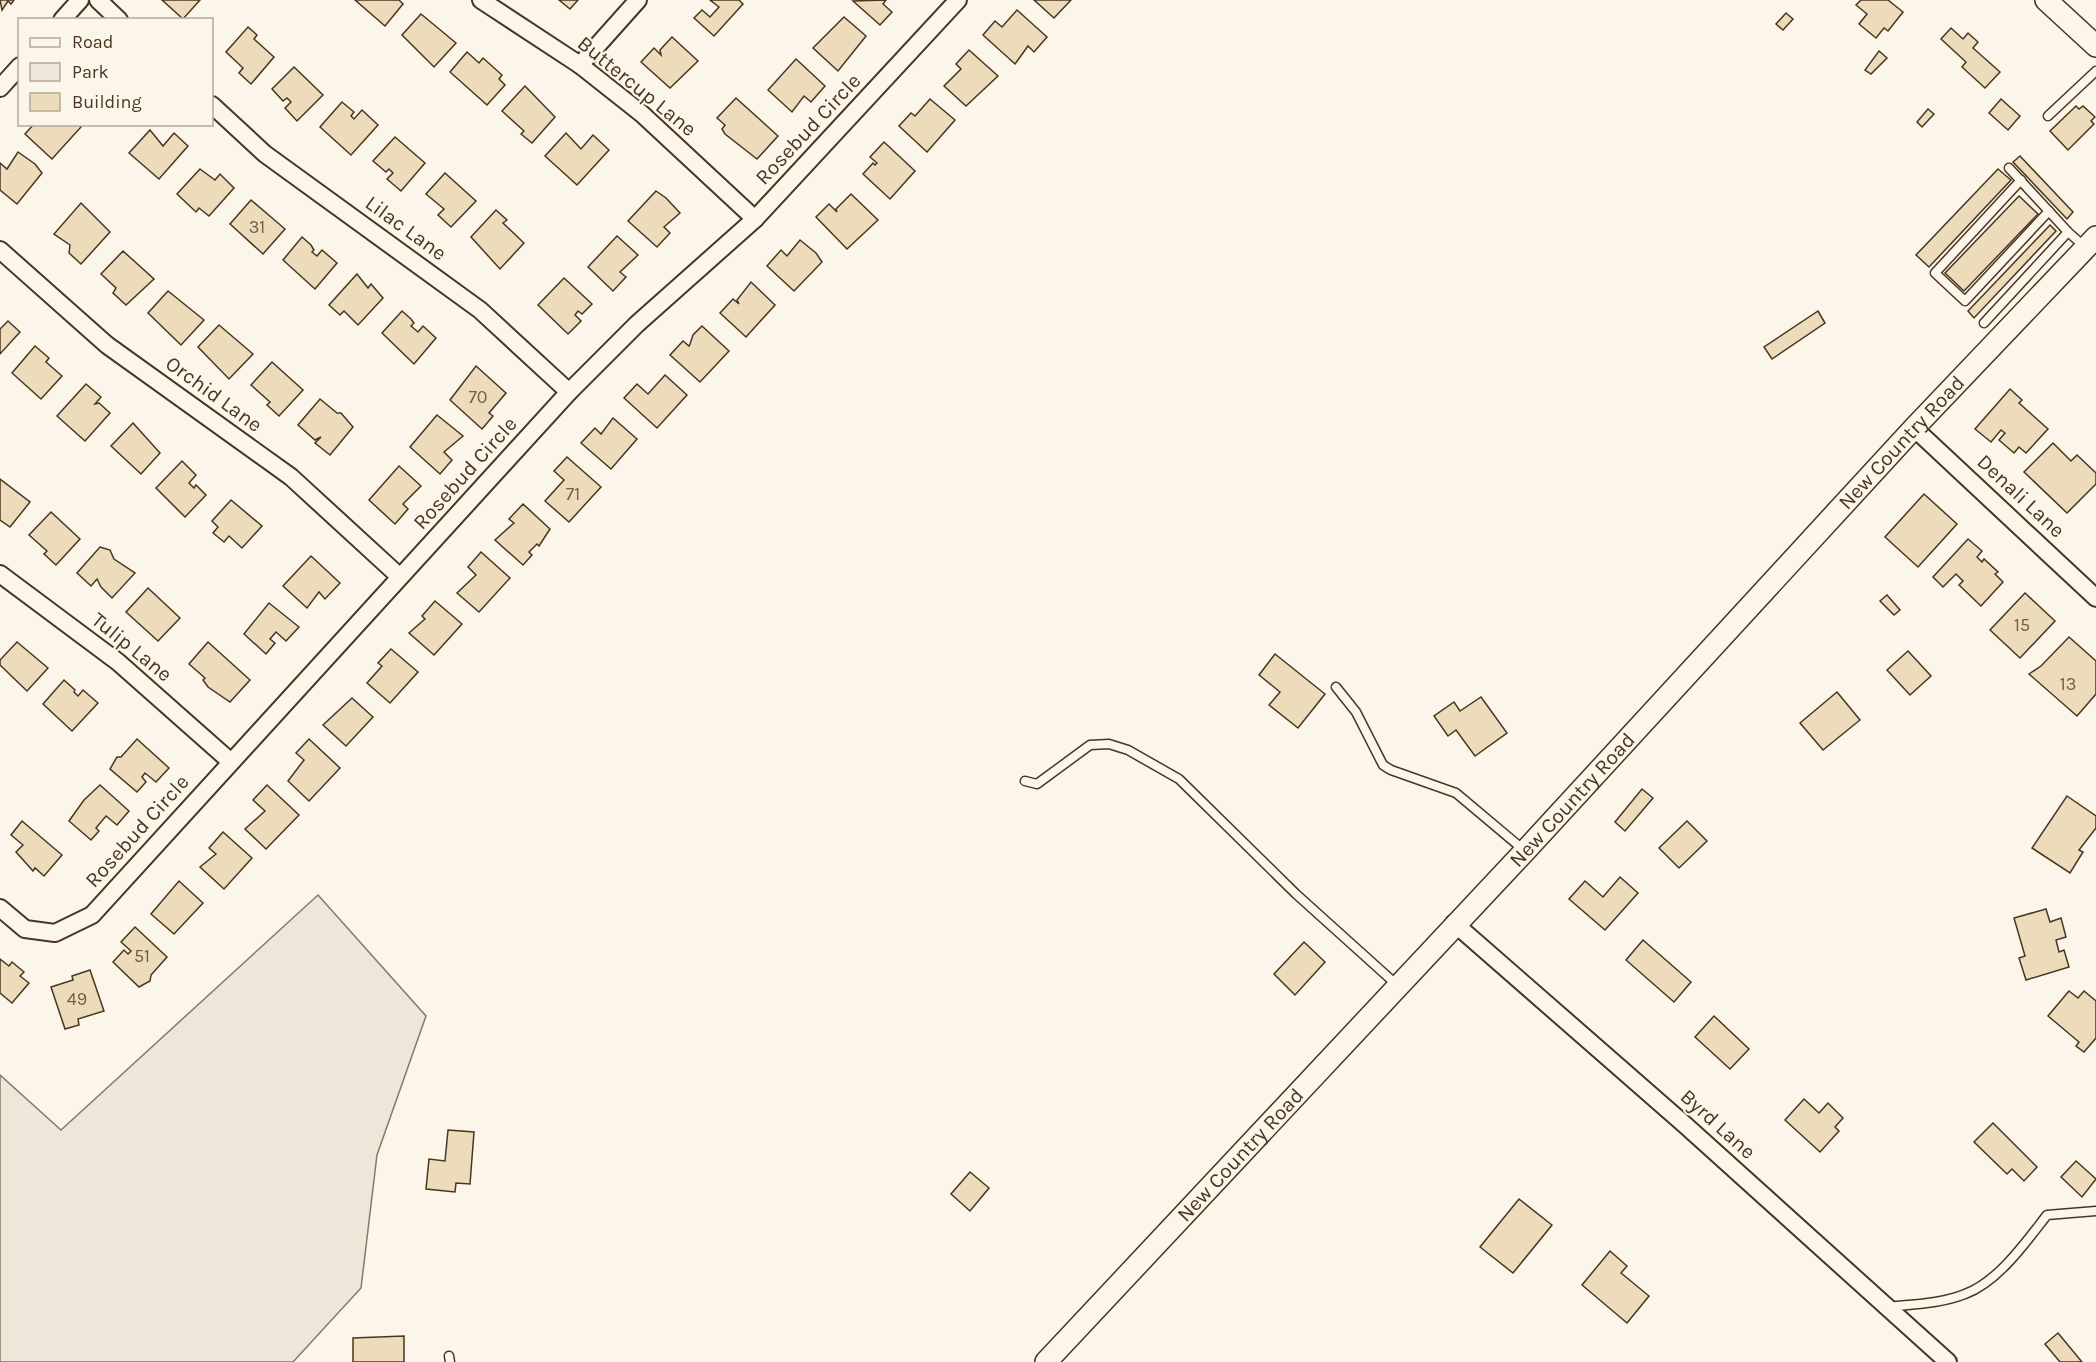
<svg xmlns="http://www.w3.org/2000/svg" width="2096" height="1362" viewBox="0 0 2096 1362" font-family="Karla,sans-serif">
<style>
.green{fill:#ede6d9;stroke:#887966;stroke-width:1.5}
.building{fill:#ecdcbc;stroke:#4a3520;stroke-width:1.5}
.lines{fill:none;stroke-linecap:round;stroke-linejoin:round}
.service-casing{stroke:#4a3520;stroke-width:11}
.minor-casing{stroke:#4a3520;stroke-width:20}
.tertiary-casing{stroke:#4a3520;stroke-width:24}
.service{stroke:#fbf6e9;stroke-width:8}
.minor{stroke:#fbf6e9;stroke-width:16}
.tertiary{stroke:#fbf6e9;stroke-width:21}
.labels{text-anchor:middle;stroke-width:4.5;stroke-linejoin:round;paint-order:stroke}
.number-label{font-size:18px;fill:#725f47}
.street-label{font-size:21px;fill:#4a3520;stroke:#fbf6e9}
</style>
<rect width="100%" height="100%" fill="#fbf6e9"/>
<!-- green -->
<polygon class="green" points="318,895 426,1016 377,1155 361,1288 293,1362 0,1362 0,1075 61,1130"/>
<!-- building -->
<g class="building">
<polygon points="0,0 14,0 11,4 8,1 2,10"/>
<polygon points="162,0 200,0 183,19"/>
<polygon points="355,0 399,0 403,4 385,26"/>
<polygon points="559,0 578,0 570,9"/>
<polygon points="710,0 739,0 743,4 714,36 694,18 702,10 710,17 719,7"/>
<polygon points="886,0 883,4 892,12 880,25 853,1"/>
<polygon points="1034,0 1071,0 1054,18"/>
<polygon points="1861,0 1888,0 1903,12 1888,31 1884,28 1876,38 1859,24 1867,14 1856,5"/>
<polygon points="1017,10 1047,37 1034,52 1028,46 1015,64 983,35 995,21 1002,27"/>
<polygon points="1786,13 1793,19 1783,30 1776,24"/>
<polygon points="421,14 456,43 434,67 402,35"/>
<polygon points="844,17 866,36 838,71 813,48"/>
<polygon points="248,27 257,35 254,39 274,57 251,84 239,73 243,68 226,52"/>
<polygon points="1951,28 1963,39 1968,33 1978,42 1973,48 2000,72 1985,88 1962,67 1966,62 1941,39"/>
<polygon points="672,37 698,61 670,88 641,62 654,48 661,55 660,50"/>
<polygon points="969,50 998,76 966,106 944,86 961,69 956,64"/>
<polygon points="1879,51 1887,58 1871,74 1865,70"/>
<polygon points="467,52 479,63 483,58 502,75 499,79 505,85 487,105 450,72"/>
<polygon points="796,59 825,86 811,102 804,96 792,112 768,90"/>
<polygon points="294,67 323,95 297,121 285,108 291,102 287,98 283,101 272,89"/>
<polygon points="525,86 555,117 532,143 521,134 524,131 502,111"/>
<polygon points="736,98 778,136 757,159 725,134 722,129 725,125 717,118"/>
<polygon points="930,99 955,120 927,152 899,126 911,113 915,116"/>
<polygon points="2001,99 2020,116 2008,130 1989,113"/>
<polygon points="342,102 354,112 351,116 354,119 362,110 378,125 351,155 320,127"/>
<polygon points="2076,106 2079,109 2083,106 2095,117 2091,121 2094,124 2068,150 2050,131"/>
<polygon points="1928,109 1934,114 1922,127 1917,122"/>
<polygon points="34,124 79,124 81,127 52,159 25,134"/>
<polygon points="150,130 163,146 174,133 188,146 159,179 129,153"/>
<polygon points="566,133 581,149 593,135 609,150 577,185 545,156"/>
<polygon points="395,137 425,163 401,191 387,179 393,173 389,169 386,172 373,161"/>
<polygon points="884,142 915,171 890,199 863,174 873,163 875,165 877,163 870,157"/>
<polygon points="18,152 35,164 42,173 17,204 0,190 0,163 7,169"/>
<polygon points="2020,156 2073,212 2067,219 2013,162"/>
<polygon points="200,169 215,180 220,174 234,188 209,216 199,208 196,212 177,194"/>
<polygon points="1998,169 2011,180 1929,267 1916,255"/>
<polygon points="445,173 476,201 451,227 438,215 444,209 426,194"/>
<polygon points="656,191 666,198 680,213 664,227 670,233 657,247 628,221"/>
<polygon points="851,194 878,220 847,249 816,217 829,204 837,212 836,209"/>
<polygon points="2019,196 2038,214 1964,291 1945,273"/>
<polygon points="251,200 285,229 263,254 230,224"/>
<polygon points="81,203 110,232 81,264 69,253 70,245 54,234"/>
<polygon points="496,210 507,220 503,223 524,243 500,269 471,237"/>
<polygon points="2050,225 2056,231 1974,318 1968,311"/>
<polygon points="617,236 638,255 620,272 626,277 613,291 588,267"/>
<polygon points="302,237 311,245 314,250 312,252 317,256 322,250 337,263 315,289 283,260"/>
<polygon points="800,240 816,253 822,262 794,291 767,266 781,250 787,256"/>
<polygon points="123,251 154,279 126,305 113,293 116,288 101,274"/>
<polygon points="357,274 368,288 371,284 383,298 358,325 344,311 340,315 329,305"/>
<polygon points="564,278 592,304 582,314 578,311 575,315 581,321 568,334 538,305"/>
<polygon points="751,282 775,305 746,337 720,313 733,299 739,304 737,300"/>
<polygon points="168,291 204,320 181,345 148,313"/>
<polygon points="402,311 411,319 414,323 411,326 418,332 423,326 436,338 414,364 382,333"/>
<polygon points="1818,311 1825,323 1772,359 1764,347"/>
<polygon points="8,321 20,332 0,354 0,329"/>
<polygon points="219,325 253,354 229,379 198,347"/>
<polygon points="702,326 729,351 700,382 670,355 683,341 689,346 690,344 693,335"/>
<polygon points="35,346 49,358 46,362 62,376 41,399 12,373"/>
<polygon points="272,362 303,390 279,416 267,405 270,402 251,385"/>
<polygon points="476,366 506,393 489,413 493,416 482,429 450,400"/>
<polygon points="665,375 687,395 657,428 624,398 637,384 648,394"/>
<polygon points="86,384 101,397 95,404 99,403 110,413 85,441 57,416"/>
<polygon points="2010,389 2022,400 2019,403 2048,429 2026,453 2019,447 2014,453 1999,440 2005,433 2001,430 1991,442 1975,429"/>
<polygon points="320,399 337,413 341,413 353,427 330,455 315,443 321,437 315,440 298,425"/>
<polygon points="437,415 463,436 444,452 452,460 440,474 410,447"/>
<polygon points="613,418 637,439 611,469 581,443 595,428 601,434"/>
<polygon points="133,423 160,453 141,474 111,446"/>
<polygon points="2053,443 2071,461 2077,455 2096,473 2096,484 2067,513 2024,472"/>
<polygon points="567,457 601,487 569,522 545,501 564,480 554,471"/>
<polygon points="182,461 196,475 189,483 194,488 196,485 206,495 185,517 156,488"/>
<polygon points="399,466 421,486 403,504 408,509 395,524 369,500"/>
<polygon points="0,479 30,502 10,527 0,520"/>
<polygon points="1924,494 1957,524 1918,567 1885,537"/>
<polygon points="231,500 262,526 242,548 229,536 224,542 213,533 218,527 212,521"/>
<polygon points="523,504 550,529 539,546 537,544 529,552 532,555 523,565 495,540 514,523 509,519"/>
<polygon points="51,512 80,539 56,565 44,554 47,551 29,535"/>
<polygon points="1968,539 1982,551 1977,557 1982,562 1984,559 1998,572 1995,574 2003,582 1981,606 1959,585 1963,581 1956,574 1943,587 1933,577"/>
<polygon points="100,547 110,550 114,559 135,573 112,598 101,587 97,579 91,586 77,573"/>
<polygon points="481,552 510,578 479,612 457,593 476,575 468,567"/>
<polygon points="311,556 340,583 325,599 319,592 307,608 283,586"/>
<polygon points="148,588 180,618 158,641 126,612"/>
<polygon points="2025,593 2055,621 2020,658 1990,630"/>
<polygon points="1887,595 1900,610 1894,615 1880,601"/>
<polygon points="435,601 462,624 434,655 409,633 425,619 422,616"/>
<polygon points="269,603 299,627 286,641 276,632 270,639 275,643 266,654 244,634"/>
<polygon points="2069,637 2096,661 2096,694 2077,716 2029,674 2041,666"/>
<polygon points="17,642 48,668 27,691 0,665 0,660"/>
<polygon points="208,642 250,680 230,702 208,687 203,680 205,678 189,664"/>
<polygon points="391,649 418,672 390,703 367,683 382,666 378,663"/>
<polygon points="1908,651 1931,676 1910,695 1887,670"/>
<polygon points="1275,654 1325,694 1298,728 1269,705 1280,692 1259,675"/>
<polygon points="64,680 75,690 74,692 78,696 83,690 98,703 72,731 43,704"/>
<polygon points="1837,692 1860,720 1823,750 1800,723"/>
<polygon points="1481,697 1507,733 1475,756 1456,730 1448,736 1434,716 1454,702 1460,711"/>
<polygon points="352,698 373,717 346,746 323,725"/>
<polygon points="137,739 169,768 156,782 145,773 142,777 146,782 137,792 110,769 117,757 121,757"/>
<polygon points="309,739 340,768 309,801 288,781 304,760 296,753"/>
<polygon points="100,785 129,811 117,825 106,816 96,828 99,831 91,840 69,821 84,800"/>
<polygon points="267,785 299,815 266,849 245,829 265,811 253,800"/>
<polygon points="1642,789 1653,798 1625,831 1615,822"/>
<polygon points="2067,796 2096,816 2096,828 2079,850 2083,852 2070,873 2032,848"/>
<polygon points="22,821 62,855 44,876 35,868 33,871 16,852 23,845 11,835"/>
<polygon points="1687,821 1707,841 1679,868 1659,848"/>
<polygon points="223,832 252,858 224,889 200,867 216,854 209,848"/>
<polygon points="1620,877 1638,893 1605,930 1569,899 1585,881 1603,897"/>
<polygon points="179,881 203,903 174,934 151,914"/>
<polygon points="2046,909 2050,922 2061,918 2066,937 2056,940 2059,952 2064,950 2069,967 2026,980 2019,958 2025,956 2014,918"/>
<polygon points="135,927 167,957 151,975 150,981 139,987 113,962 124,950 128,954 131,951 121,942"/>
<polygon points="1643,940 1691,982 1674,1002 1626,960"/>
<polygon points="1304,942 1325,962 1295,995 1274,974"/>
<polygon points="0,959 9,966 12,962 24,972 20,976 29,983 12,1003 0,993"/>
<polygon points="90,970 104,1011 78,1019 79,1025 65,1029 51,987 73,980 72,976"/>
<polygon points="2069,991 2078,998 2084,991 2096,1001 2096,1038 2084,1052 2076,1046 2079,1042 2048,1016"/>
<polygon points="1714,1016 1749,1049 1730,1069 1695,1037"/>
<polygon points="1804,1099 1819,1113 1828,1103 1843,1118 1835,1127 1839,1131 1820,1152 1785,1120"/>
<polygon points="1993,1123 2037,1167 2024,1181 2012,1169 2007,1174 1974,1142"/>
<polygon points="448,1130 474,1132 470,1184 456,1183 455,1192 426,1189 429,1159 445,1161"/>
<polygon points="2076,1161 2096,1179 2082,1197 2061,1177"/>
<polygon points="970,1172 989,1188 970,1211 951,1194"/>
<polygon points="1519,1199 1552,1225 1513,1273 1480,1247"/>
<polygon points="1610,1251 1627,1266 1621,1273 1649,1296 1627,1323 1582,1285"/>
<polygon points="2058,1333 2082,1362 2060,1362 2045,1344"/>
<polygon points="404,1336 404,1362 353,1362 353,1338"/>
</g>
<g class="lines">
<defs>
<g id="service">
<polyline points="2048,116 2096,71"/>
<polyline points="2009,168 2068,232 2085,247"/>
<polyline points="2021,180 1935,273 1965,301 2049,211"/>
<polyline points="1984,323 2068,232"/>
<polyline points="1336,687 1356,712 1383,765 1391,770 1456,793 1525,851"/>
<polyline points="1025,781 1037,784 1090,745 1109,744 1128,750 1179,779 1296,894 1397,985"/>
<path d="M1887 1307C1913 1304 1940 1304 1965 1294 1998 1282 2026 1242 2047 1215L2096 1211"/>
<polyline points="449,1356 450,1362"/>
</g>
<g id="minor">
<polyline points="98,0 119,20"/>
<polyline points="481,0 580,65 642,114 755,219"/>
<polyline points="62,20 80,0"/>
<polyline points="580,65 638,0"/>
<polyline points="0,88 20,66"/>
<polyline points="212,105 265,154 480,310 569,392"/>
<polyline points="0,250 107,345 291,477 400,577"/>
<polyline points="1914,428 2096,598"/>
<polyline points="0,574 118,662 231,762"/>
<polyline points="0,908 25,929 55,933 92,915 569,392 637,324 755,219 958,0"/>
<polyline points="1454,923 1684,1124 1948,1362"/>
</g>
<g id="tertiary">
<polyline points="2046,0 2096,46"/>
<path id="s1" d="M1046 1362 1525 851 1914 428 2096 237"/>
</g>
</defs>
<!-- service casing -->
<use href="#service" class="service-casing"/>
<!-- minor casing -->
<use href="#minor" class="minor-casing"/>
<!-- tertiary casing -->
<use href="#tertiary" class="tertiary-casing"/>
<!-- service -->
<use href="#service" class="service"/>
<!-- minor -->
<use href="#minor" class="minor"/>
<!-- tertiary -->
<use href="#tertiary" class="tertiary"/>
</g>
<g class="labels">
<!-- number labels -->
<g class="number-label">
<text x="257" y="233">31</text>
<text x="478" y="403">70</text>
<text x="573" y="500">71</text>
<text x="2022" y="631">15</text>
<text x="2068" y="690">13</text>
<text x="142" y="962">51</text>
<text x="77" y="1005">49</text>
</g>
<!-- street labels -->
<g class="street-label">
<text transform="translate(637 86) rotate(39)" y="7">Buttercup Lane</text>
<text transform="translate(808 129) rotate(-47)" y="7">Rosebud Circle</text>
<text transform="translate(406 228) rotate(36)" y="7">Lilac Lane</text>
<text transform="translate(214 394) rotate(36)" y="7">Orchid Lane</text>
<text dy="7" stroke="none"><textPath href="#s1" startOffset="1256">New Country Road</textPath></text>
<text transform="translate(465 473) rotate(-48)" y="7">Rosebud Circle</text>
<text transform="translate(2021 496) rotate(43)" y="7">Denali Lane</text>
<text transform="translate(132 647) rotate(39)" y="7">Tulip Lane</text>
<text dy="7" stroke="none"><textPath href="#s1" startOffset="770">New Country Road</textPath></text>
<text transform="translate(137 831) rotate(-48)" y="7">Rosebud Circle</text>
<text transform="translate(1718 1124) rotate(42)" y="7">Byrd Lane</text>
<text dy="7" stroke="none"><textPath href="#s1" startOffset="284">New Country Road</textPath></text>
</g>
</g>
<!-- legend -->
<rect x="18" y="18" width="195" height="108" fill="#fbf6e9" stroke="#b4a999" stroke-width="1.5"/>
<rect x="30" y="38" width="30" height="9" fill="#fbf6e9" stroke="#b4a999" stroke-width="1.5"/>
<text x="72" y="48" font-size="18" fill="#4a3520">Road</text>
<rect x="30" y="63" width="30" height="18" fill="#ede6d9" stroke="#b4a999" stroke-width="1.5"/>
<text x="72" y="78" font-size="18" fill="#4a3520">Park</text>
<rect x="30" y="93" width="30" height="18" fill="#ecdcbc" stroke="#b4a999" stroke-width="1.5"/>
<text x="72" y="108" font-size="18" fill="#4a3520">Building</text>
</svg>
